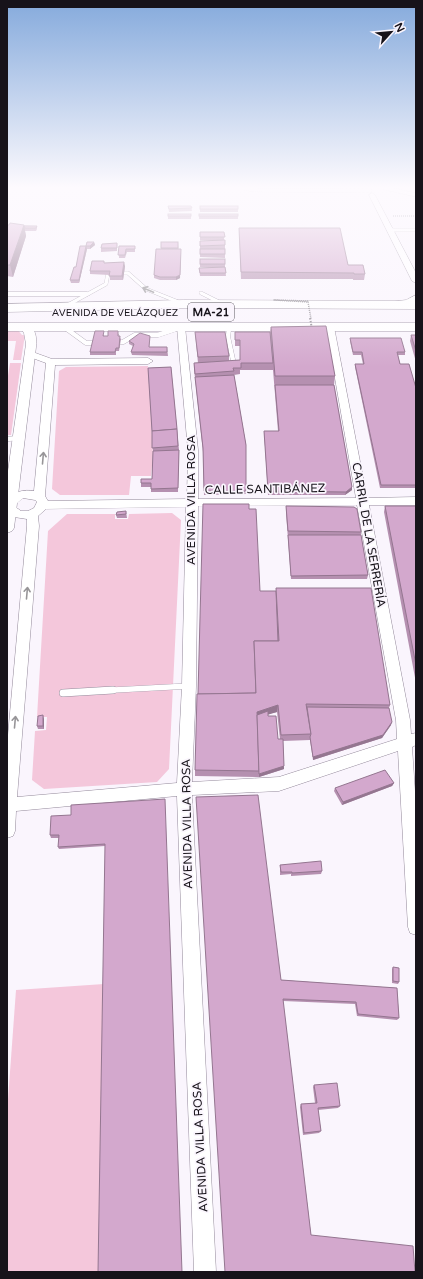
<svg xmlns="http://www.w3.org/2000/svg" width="423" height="1279" viewBox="0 0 423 1279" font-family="'Varela Round',sans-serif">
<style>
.green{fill:#f4c7db}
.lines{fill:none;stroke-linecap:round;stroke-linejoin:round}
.service-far3-casing{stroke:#948a9b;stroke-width:4}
.service-far2-casing{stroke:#948a9b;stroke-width:5}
.service-far1-casing{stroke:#948a9b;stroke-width:6}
.service-casing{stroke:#948a9b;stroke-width:8}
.minor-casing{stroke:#948a9b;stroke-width:1}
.tertiary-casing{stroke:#948a9b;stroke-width:1}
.motorway-casing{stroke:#948a9b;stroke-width:1}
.path{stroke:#938f96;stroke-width:1.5;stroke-dasharray:1 1;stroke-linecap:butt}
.service-far3{stroke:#fff;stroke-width:3.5}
.service-far2{stroke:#fff;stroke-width:4.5}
.service-far1{stroke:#fff;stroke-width:5.5}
.service{stroke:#fff;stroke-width:7}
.minor{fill:#fff;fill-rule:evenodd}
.tertiary{fill:#fff;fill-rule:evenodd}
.motorway{fill:#fff;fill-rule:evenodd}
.path-bridge-far1{stroke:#938f96;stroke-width:1.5;stroke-dasharray:1 1;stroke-linecap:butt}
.path-bridge{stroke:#938f96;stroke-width:2;stroke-dasharray:1.5 1.5;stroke-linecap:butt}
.wall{fill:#b590b0;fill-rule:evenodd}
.shaded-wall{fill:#947690}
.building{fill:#d3a8cd;stroke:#947690}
.oneway{stroke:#979598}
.labels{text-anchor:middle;stroke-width:3.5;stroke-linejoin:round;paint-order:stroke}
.far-street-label{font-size:10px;fill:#17131a;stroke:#faf5fd}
.shield{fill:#faf5fd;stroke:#5b575e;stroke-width:1}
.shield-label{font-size:11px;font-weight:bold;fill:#17131a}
.street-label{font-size:12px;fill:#17131a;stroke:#faf5fd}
</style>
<rect width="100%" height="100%" fill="#faf5fd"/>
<!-- green -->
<g class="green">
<polygon points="7,329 17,329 22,335 25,335 21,360 13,360 16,341 7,341"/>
<polygon points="10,363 21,363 11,435 7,435 7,382"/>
<polygon points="148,366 153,455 151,476 131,476 129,495 60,495 52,489 59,371 66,367"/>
<polygon points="172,513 181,520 169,769 157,782 44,789 32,780 35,731 46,730 47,717 37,717 48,531 67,514 115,514 115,519 128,519 129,514"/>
<polygon points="104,984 99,1272 7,1272 7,1113 16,990"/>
</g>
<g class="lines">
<defs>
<g id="service-far3">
<polyline points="244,188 253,190 370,191"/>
<polyline points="385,188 416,195"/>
<polyline points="390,230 416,230"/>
<polyline points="201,293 221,303"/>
<polyline points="66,306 106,284 108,273 128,273 146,289 181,303"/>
</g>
<g id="service-far2">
<polyline points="64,327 86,343 99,343"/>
<polyline points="229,328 228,337 233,360"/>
<polyline points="112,343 123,342 135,335 158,335 176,329"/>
<polyline points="7,439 19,438"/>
</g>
<polyline id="service-far1" points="95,691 189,686"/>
<polyline id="service" points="63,693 113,690"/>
<g id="minor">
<polygon points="372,193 375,195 416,273 416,283 412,281 369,195"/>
<polygon points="7,292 87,292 91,294 87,296 7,296"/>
<polygon points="416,295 416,301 408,305 394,307 390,304 391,302 406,300"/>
<path d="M181 324 185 327 198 450V499L356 498 326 327 330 324 334 327 367 498 416 497V505H369L410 720 411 734 416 733V745L412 747 416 806V935L410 933 408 927 398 751 279 791 192 795 216 1272H194L177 796 16 811 15 831 13 836 7 838V746L27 526V519L14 517 7 512V500C13 492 24 489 34 491L46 363 27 356 25 354 30 351 52 359 148 358 153 361 148 364 55 365 45 496 48 501 187 499 188 450 177 327ZM23 498 35 500 37 502 34 508 28 511H21L14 506ZM357 505 396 720 397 739 279 777 192 782 196 686 198 506ZM186 507 182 686 177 783 17 797 39 526 38 516 46 509Z"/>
</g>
<path id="tertiary" d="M25 324C36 326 37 338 36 347L14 528 12 531 7 533V478L26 344 24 333 20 327Z"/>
<g id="motorway">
<polygon points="184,300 416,301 416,309 184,308 7,312 7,304"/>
<rect x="7" y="323" width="409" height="8"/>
</g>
</defs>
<!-- service-far3 casing -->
<use href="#service-far3" class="service-far3-casing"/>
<!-- service-far2 casing -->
<use href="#service-far2" class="service-far2-casing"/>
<!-- service-far1 casing -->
<use href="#service-far1" class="service-far1-casing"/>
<!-- service casing -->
<use href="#service" class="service-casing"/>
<!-- minor casing -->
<use href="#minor" class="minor-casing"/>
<!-- tertiary casing -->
<use href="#tertiary" class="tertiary-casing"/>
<!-- motorway casing -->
<use href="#motorway" class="motorway-casing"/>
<!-- path -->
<polyline class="path" points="393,216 416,216"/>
<!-- service-far3 -->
<use href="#service-far3" class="service-far3"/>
<!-- service-far2 -->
<use href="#service-far2" class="service-far2"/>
<!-- service-far1 -->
<use href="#service-far1" class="service-far1"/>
<!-- service -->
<use href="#service" class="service"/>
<!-- minor -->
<use href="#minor" class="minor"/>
<!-- tertiary -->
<use href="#tertiary" class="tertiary"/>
<!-- motorway -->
<use href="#motorway" class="motorway"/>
<!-- path-bridge-far1 -->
<polyline class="path-bridge-far1" points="308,301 274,300 308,302 311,319"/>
<!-- path-bridge -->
<polyline class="path-bridge" points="310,318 312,329"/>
</g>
<!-- wall -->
<g class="wall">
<polygon points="273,188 320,188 320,189"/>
<polygon points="168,206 191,206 192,211 169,212"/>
<rect x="200" y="206" width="38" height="6"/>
<rect x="168" y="214" width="23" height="5"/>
<rect x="199" y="214" width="39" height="5"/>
<polygon points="7,225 37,226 37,229 36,231 25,231 26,236 13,277 7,276"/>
<polygon points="239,228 348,265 365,274 364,280 353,280 353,279 241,279"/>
<rect x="200" y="232" width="24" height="8"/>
<polygon points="225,240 225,249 200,249 200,241"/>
<polygon points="94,242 95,245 90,249 87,249 79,283 71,283 70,280 76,267 86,246"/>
<polygon points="161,242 178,242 180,278 176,280 160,280 154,278 154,275 161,249"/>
<polygon points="117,243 117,251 101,252 101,248"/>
<polygon points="119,246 135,249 135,252 127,252 125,258 119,258"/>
<polygon points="200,249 225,249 225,258 200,257"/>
<rect x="200" y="259" width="25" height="8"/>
<polygon points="104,263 125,266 123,280 110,280 110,275 90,274 90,271"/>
<polygon points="225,267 226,276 200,276 199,268"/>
<polygon points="271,327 335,376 334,385 352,487 352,490 345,495 268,495 264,431 278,431 273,370 240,370 240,374 234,375 246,445 246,494 204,495 203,452 194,369 194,363 198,363 195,332 229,356 229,361 240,360 240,346 235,346 235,332 270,332"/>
<polygon points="104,334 104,336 108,336 119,334 118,336 121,339 119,351 116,351 116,355 90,355 90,352"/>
<polygon points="411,335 416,335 416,362 410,341"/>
<polygon points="150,336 149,347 167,347 168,356 132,355 131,352 133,346 129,344 129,341"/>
<polygon points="350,338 405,352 405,355 398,355 400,364 416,388 416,488 380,488 355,367 355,364 363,364 361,355 353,355 350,341"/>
<polygon points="171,367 179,450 178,492 151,492 151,487 141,487 141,483 152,479 153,451 148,368"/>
<polygon points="286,506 361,532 361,535 368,575 367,579 291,579 286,513"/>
<polygon points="385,506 416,506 416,683 384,512"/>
<path d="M249 509 260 591H276V588L390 705 389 708 391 725 382 738 313 760 310 740 283 741 284 769 259 777 195 776V770ZM277 712 280 739H278L268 716V714Z"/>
<polygon points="126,511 127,518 117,518 116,515"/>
<polygon points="44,719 44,729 38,729 37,726"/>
<polygon points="394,783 392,786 342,805 334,791 335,788"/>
<polygon points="165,799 105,846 59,849 58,847 59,838 51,838 50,835 71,815"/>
<polygon points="280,865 322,871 321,874 291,876 291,874 280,875"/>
<polygon points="393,967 399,982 398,984 392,983 392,969"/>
<polygon points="281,980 397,988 399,1018 397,1020 357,1016 355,1004 283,1001 311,1235 225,1272"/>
<polygon points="314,1085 340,1106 338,1108 318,1110 321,1131 319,1133 303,1135 300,1107 301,1104 315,1103 313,1087"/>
</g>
<!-- shaded-wall -->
<g class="shaded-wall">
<polygon points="24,225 26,236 13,277 10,265"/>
<polygon points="94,242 95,245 90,249 90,246"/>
<polygon points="86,246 87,249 79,283 79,280"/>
<polygon points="181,252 180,278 176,280 176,277"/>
<polygon points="124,262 125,266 123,280 122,276"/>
<polygon points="352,487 352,490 345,495 346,492"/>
<polygon points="278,705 277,712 257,718 257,712"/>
<polygon points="43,715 44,719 44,729 43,726"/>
<polygon points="392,722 391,725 382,738 313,760 313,757"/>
<polygon points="284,766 284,769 259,777 259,774"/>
<polygon points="394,783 392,786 342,805 343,802"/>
</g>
<!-- building -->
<g class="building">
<polygon points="168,206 191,206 192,208 169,209"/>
<rect x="200" y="206" width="38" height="3"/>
<rect x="168" y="214" width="23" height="2"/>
<rect x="199" y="214" width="39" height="2"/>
<polygon points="10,223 24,225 10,265 7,265 7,225 9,225"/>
<polygon points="24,226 37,226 36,228 25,228"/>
<polygon points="239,228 340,228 348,265 363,265 365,274 354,274 354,273 241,272"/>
<polygon points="200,232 224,232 225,237 200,237"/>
<polygon points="225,240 225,245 200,246 200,241"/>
<polygon points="87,242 94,242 90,246 86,246 79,280 70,280 74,267 76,267 80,246 86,246"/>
<rect x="161" y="242" width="17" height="6"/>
<polygon points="117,243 117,248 101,248 102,244"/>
<polygon points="119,246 135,246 135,249 126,249 125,255 118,255"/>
<polygon points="156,249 181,249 180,275 176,277 160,277 154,275"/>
<rect x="200" y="249" width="25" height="5"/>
<rect x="200" y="259" width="25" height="5"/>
<polygon points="92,261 104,261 104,263 124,262 122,276 109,276 110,271 90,271"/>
<polygon points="225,267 226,273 200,273 199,268"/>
<polygon points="326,326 335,376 275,376 271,327"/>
<polygon points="95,331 104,331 103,336 108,336 108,331 118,331 118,336 120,336 119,348 116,348 115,352 90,352"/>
<polygon points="195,332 225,332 229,356 198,357"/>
<polygon points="235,332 270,332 273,363 241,363 241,368 233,368 234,371 195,374 194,363 240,360 240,340 235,340"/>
<polygon points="140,333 150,336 149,347 167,347 167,352 131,352 134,344 129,341"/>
<polygon points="411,335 416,335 416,351"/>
<polygon points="350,338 401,338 405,352 397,352 400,364 409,364 416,388 416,485 381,485 355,364 364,364 362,352 353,352"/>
<polygon points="171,367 177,429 152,431 148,368"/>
<polygon points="234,375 246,445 246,491 204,491 203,448 195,377"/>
<polygon points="275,385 334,385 352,487 346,492 268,491 264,431 279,431"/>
<polygon points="177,429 178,446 152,448 152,431"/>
<polygon points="179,450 178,488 151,489 151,483 141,483 141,479 152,479 153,451"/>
<polygon points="203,504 249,504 249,509 256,509 260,591 276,591 278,641 254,641 256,693 198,694"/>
<polygon points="286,506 354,507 357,509 361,532 288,531"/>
<polygon points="385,506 416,506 416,665"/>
<polygon points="126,511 126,514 116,515 117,512"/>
<polygon points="288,535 361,535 368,575 291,576"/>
<polygon points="276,588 371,588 390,705 306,704 311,734 281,735 278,705 257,712 259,771 195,770 197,694 256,693 254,641 279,641"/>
<polygon points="307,707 389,708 392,722 383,735 313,757 310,737 311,734"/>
<polygon points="268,711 268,716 276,716 278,739 283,739 284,766 259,774 257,715"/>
<polygon points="43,715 43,726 37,726 38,716"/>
<polygon points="385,770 394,783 343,802 335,788"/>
<polygon points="258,795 281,980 397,988 399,1018 358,1014 356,1002 283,999 311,1235 413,1246 415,1272 225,1272 196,797"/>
<polygon points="165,799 182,1272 98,1272 105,844 58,847 59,835 50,835 51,816 71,815 71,805"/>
<polygon points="321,861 322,871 292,873 292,872 281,872 280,865"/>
<polygon points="393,967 399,968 399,982 393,981"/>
<polygon points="337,1083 340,1106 318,1108 321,1131 304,1133 301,1104 317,1103 314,1085"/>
</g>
<!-- one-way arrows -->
<defs><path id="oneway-shaft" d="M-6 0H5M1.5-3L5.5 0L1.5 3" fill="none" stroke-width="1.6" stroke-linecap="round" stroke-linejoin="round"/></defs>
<g class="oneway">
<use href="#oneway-shaft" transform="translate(148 290) rotate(-157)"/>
<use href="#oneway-shaft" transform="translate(43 458) rotate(-85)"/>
<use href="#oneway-shaft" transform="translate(27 593) rotate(-85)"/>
<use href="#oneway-shaft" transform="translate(15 722) rotate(-85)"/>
</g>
<!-- sky -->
<linearGradient id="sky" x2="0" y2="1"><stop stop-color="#85aadc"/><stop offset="0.51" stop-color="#fdfafe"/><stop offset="1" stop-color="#fdfafe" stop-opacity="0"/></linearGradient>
<rect width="423" height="367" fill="url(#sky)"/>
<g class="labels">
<!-- far-street labels -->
<g class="far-street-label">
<text x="115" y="316">AVENIDA DE VELÁZQUEZ</text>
</g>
<!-- shield labels -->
<rect class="shield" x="188" y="303" width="46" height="18" rx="3"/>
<g class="shield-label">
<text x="211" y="316">MA-21</text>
</g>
<!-- street labels -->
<g class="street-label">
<text transform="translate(265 489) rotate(-1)" y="4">CALLE SANTIBÁNEZ</text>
<text transform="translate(191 500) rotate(-90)" y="4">AVENIDA VILLA ROSA</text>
<text transform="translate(369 535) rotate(80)" y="4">CARRIL DE LA SERRERÍA</text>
<text transform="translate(187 824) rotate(-91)" y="4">AVENIDA VILLA ROSA</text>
<text transform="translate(200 1147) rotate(-93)" y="4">AVENIDA VILLA ROSA</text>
</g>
</g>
<!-- border -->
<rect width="423" height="1279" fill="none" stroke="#17131a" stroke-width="16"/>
<!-- north arrow -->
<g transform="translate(391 32) rotate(63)" stroke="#faf5fd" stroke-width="3" paint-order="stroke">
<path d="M0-3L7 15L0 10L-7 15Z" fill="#17131a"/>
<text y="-6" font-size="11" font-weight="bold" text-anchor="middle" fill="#17131a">N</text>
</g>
</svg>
